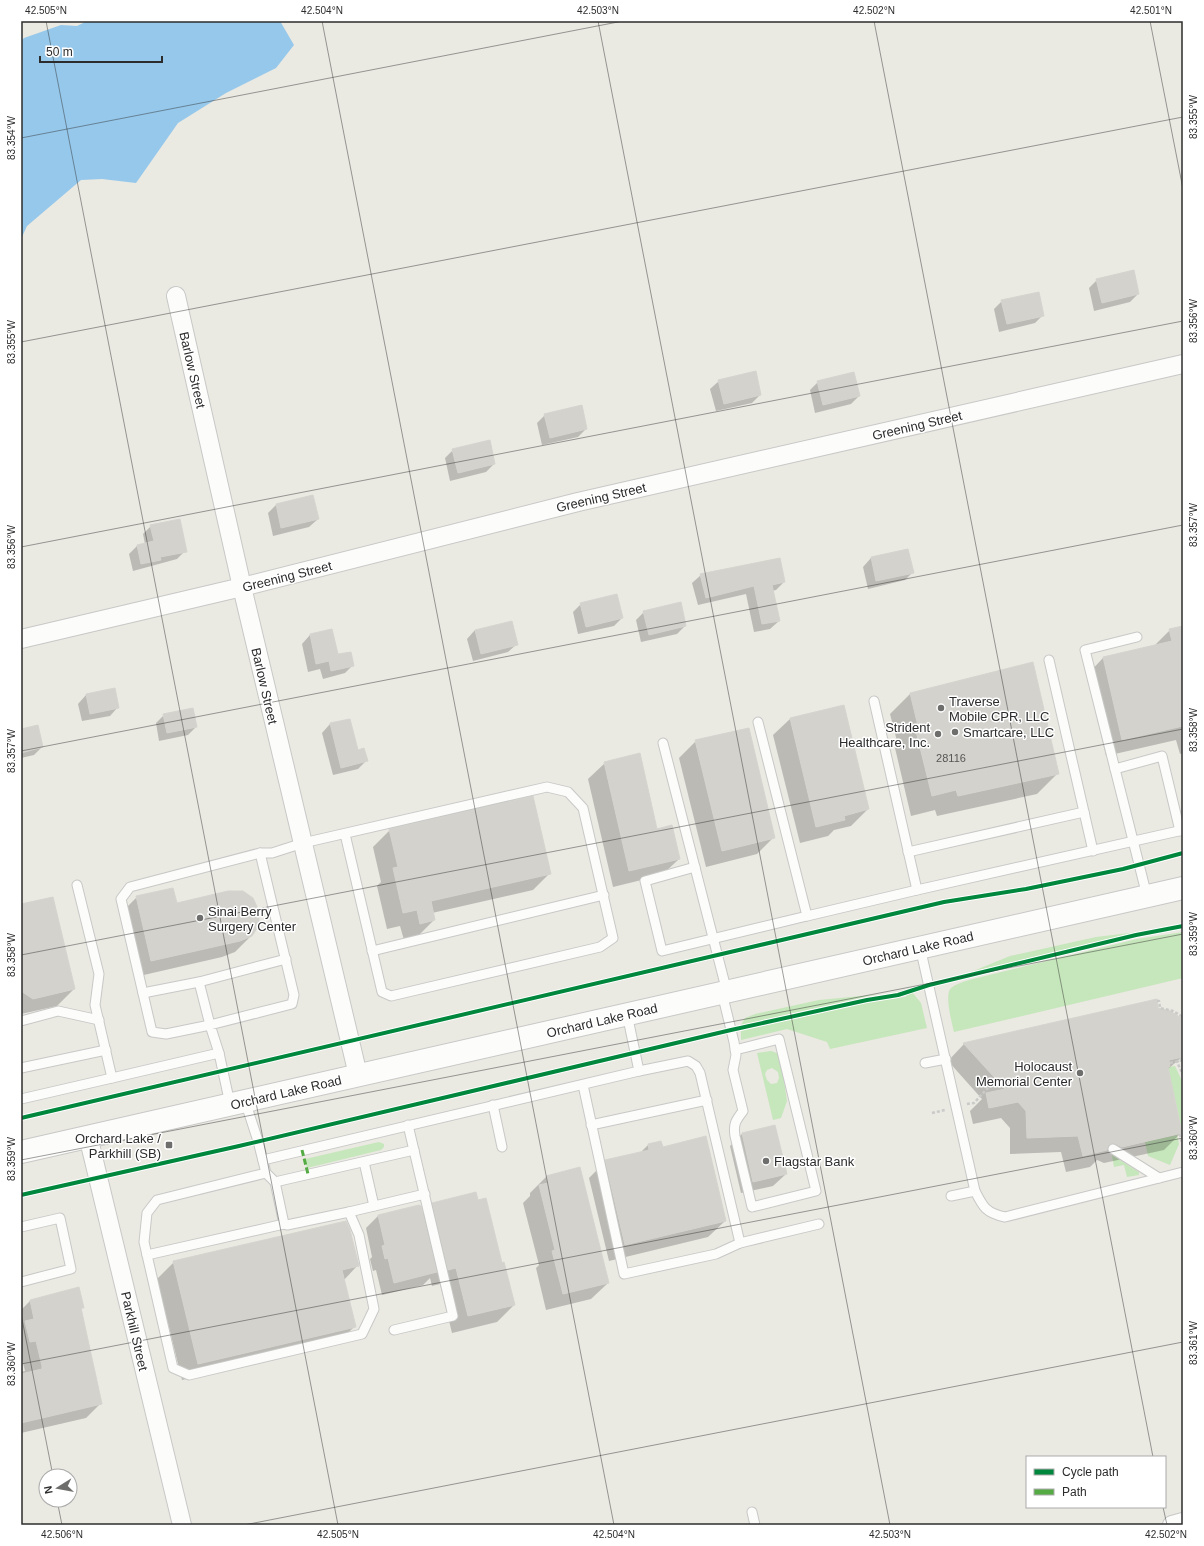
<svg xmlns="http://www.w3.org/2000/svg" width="1204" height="1546" viewBox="0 0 1204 1546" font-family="Arial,sans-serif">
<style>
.green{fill:#c6e6bb;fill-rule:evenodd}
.water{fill:#96c8eb}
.shadow{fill:#0003}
.building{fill:#d3d2cd;stroke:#d5d4ce}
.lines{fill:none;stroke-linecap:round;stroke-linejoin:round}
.lane-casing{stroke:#c8c8c7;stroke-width:11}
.street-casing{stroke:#c8c8c7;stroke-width:20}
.secondary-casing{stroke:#c8c8c7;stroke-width:24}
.path{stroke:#cacac9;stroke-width:2.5;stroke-dasharray:3 2;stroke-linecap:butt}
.lane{stroke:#fcfcfb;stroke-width:9}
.street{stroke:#fcfcfb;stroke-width:18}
.secondary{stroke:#fcfcfb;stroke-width:22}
.quiet{stroke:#54ab44;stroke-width:3;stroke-dasharray:6 3;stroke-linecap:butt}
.cycleway-casing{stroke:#fff;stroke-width:6}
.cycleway{stroke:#00873e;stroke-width:4}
.ticks{fill:none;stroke:#2c2c2c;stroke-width:1;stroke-opacity:0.45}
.poi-dot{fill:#6e6e6c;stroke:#fff;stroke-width:1.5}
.labels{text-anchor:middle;stroke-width:3;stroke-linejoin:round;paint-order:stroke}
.number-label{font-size:11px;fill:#565655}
.street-label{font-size:13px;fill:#2c2c2c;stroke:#fff}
.poi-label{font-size:13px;fill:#2c2c2c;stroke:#fff;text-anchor:start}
.neatline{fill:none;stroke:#2c2c2c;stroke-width:1.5}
.ticks-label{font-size:10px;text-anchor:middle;fill:#2c2c2c}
</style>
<rect width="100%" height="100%" fill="#eae9e2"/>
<!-- green -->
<g class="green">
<polygon points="1138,932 971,972 1010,956 1096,937"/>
<path d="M1183 932V978L954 1032C952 1023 944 994 951 988 956 984 963 982 969 980L1137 939Z"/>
<polygon points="912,992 921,1003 927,1028 830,1049 827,1042 787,1029 741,1040 741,1031 869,1002 905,997"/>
<polygon points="882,994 869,996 741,1025 745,1018 755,1014 819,1000"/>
<path d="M771 1051 777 1053 781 1061 787 1101 781 1118 773 1120 757 1053ZM772 1068 778 1072 779 1078 777 1083 771 1084 767 1080 765 1074 767 1070Z"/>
<polygon points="1175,1066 1183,1083 1183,1136 1168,1067"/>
<polygon points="1177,1135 1179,1144 1170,1165 1148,1156 1145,1142"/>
<polygon points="379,1142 384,1144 384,1147 381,1150 307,1168 305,1159"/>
<polygon points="1112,1155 1139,1172 1139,1175 1127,1177 1124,1165 1114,1167"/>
</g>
<!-- water -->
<polygon class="water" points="87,21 280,21 294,45 276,68 226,93 178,123 136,183 102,179 81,180 27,226 21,239 21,41 24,38 61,25 77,26"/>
<!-- shadow -->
<g class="shadow">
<polygon points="1097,280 1138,294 1130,302 1094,311 1089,288"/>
<polygon points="1002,301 1043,315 1035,323 999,332 994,309"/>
<polygon points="719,381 760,395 752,403 716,411 710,389"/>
<polygon points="818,382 859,396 851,404 815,413 810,390"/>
<polygon points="545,415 586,429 578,437 542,445 537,423"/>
<polygon points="489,442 494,464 486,472 450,481 445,458 453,450"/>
<polygon points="312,496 318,519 309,527 273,536 268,513 276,505"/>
<polygon points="151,526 185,551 177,559 133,571 129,554 138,545 145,544 143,534"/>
<polygon points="871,558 913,572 905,580 868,589 863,567"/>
<polygon points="701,575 784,582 776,590 772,591 779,621 770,629 754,632 746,594 698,605 692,583"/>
<polygon points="581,604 622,618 614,626 578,634 573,612"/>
<polygon points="644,612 685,626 677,634 641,642 636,620"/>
<polygon points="1183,627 1183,753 1180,754 1176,740 1106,756 1087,675 1103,658 1153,647 1170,630"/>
<polygon points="331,630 337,656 353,665 345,673 323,679 320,669 308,672 302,644 310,635"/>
<polygon points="475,630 517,644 508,652 473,661 467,639"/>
<polygon points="1032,663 1058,773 1037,794 937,816 935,810 911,816 895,748 898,745 890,714 910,694"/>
<polygon points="86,695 118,707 110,716 82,721 78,704"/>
<polygon points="843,706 868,809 851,826 834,830 828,836 800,843 773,735 790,719"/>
<polygon points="164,715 196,727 188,735 159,741 156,723"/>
<polygon points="330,724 366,761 358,769 333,775 322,733"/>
<polygon points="21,730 42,747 34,755 21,758"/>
<polygon points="696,741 774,837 757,854 706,867 679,758"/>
<polygon points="605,763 679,859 662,875 613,887 588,779"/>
<polygon points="390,830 550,873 533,890 432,913 434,920 417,937 404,940 400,926 387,929 377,886 381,882 373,847"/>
<polygon points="137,897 176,904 252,935 235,952 222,957 135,977 120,914"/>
<polygon points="21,906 74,989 57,1006 21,1014"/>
<polygon points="1156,1000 1157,1009 1183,1021 1183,1056 1167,1070 1181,1133 1164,1150 1104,1163 1097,1160 1090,1167 1066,1172 1061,1152 1010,1154 1010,1128 1001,1118 973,1124 970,1111 982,1099 948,1061 964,1044"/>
<polygon points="775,1126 786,1174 773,1186 741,1193 730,1146 742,1134"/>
<polygon points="648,1145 662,1148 725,1221 708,1237 609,1261 589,1178 606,1161 640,1153"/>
<polygon points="580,1168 608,1283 591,1299 546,1310 536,1268 539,1265 523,1203 530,1196 530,1193 546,1177"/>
<polygon points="433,1204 501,1264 514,1305 497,1322 452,1333 440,1284 432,1286 430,1278 423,1285 382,1295 376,1270 373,1271 370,1259 372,1257 366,1228 378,1216 420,1207 422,1215"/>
<polygon points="174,1262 357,1266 344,1280 354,1327 338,1343 182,1380 157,1279"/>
<polygon points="30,1301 83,1307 80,1310 101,1403 86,1418 21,1433 21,1372 25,1371 21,1355 21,1310"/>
</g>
<!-- building -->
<g class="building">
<polygon points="1134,270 1139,294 1102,303 1096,279"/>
<polygon points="1039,292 1044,316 1007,324 1001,300"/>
<polygon points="756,371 761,395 724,404 718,380"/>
<polygon points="854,372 860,396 823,405 817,381"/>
<polygon points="582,405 587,429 550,438 544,414"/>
<polygon points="490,440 495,464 458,473 452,449"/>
<polygon points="313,495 319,519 281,528 276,504"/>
<polygon points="180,519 187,552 160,557 161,560 141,564 137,545 154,541 150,525"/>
<polygon points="908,549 914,573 876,581 871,557"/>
<polygon points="780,558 785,582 772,585 780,621 762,624 754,586 706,598 700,574"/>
<polygon points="617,594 623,618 586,627 580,603"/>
<polygon points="681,602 686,626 649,635 643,611"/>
<polygon points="512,621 518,645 481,654 475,630"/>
<polygon points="1183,626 1183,726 1122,740 1103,657 1172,641 1169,629"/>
<polygon points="332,629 338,654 351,652 354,666 331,671 329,661 316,664 310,634"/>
<polygon points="1033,662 1059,774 958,796 956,790 932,796 915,727 918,726 910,693"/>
<polygon points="115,688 119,708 90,714 86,694"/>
<polygon points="844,705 869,809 844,816 845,820 816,827 790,718"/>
<polygon points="193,708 197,727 167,733 163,714"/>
<polygon points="350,719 358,750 364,748 368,761 341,768 330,723"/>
<polygon points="38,725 43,747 21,753 21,729"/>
<polygon points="749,728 775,838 722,851 695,740"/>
<polygon points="640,753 657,829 672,825 680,859 629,871 604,762"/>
<polygon points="533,796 551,874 431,901 435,920 420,924 417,910 403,913 393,868 398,867 389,829"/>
<polygon points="173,888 177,903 228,891 243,891 253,898 259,911 259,925 252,936 240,941 151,961 136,896"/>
<polygon points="53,897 75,989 33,999 21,991 21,904"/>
<polygon points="1157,999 1158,1008 1170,1011 1183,1019 1183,1057 1169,1060 1170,1067 1168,1067 1182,1133 1122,1147 1113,1143 1108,1146 1107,1150 1083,1156 1078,1136 1027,1138 1026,1111 1018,1102 989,1108 986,1093 1005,1089 963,1043"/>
<polygon points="775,1125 787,1174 753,1182 742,1133"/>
<polygon points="706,1136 726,1221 625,1245 605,1160 649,1150 648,1144 661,1141 663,1147"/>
<polygon points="580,1167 609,1283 563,1294 552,1251 555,1250 539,1185 548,1183 546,1176"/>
<polygon points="476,1192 478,1200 486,1198 502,1263 504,1262 515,1305 468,1316 456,1268 448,1270 432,1203"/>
<polygon points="419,1205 421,1206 437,1272 394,1283 388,1258 385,1259 382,1246 385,1245 378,1215"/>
<polygon points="346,1221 350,1230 359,1266 342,1270 356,1327 198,1364 173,1261"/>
<polygon points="79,1287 84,1308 81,1308 102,1404 21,1423 21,1374 42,1369 42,1366 36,1341 30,1342 25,1321 34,1319 30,1300"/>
</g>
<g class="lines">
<defs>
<g id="lane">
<polyline points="1137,637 1085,650 1147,896"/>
<polyline points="1049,660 1093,851"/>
<polyline points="874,701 917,890 1183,830"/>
<polyline points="663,743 727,992"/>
<polyline points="1115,769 1162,756 1180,831"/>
<polyline points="908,852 1084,812"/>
<polyline points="695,867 645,881 662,951 807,916 758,722"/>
<polyline points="77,885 99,974 95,1005 112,1078 219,1053 230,1104"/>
<polyline points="807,916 917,890"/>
<path d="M920 947 975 1191C983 1207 986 1213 1005 1217L1183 1172"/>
<polyline points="372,951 604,895"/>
<polyline points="199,982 210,1025 166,1034 152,1032 121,899 130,887 260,853"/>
<polyline points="143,993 199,982 286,959"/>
<path d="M722 993 734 1042 736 1055 733 1070 743 1111C736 1120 733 1124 735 1136L752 1207 816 1191 779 1039 735 1050"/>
<polyline points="21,1021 58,1011 99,1020"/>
<polyline points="219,1053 210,1025 292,1004 294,995 260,853 272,853 303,843 547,787 568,792 583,808 613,938 600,947 391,996 382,992 345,834"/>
<polyline points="925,1063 946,1059"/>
<polyline points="21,1068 106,1050"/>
<polyline points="583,1085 624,1274 716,1254 740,1243 700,1073 696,1066 688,1061 639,1071"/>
<polyline points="21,1099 112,1078"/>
<polyline points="245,1101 258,1141 266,1173 157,1200 147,1213 144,1242 173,1368 189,1375 362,1334 374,1309 359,1235 349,1212 287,1225 284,1224 275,1182 266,1173"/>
<polyline points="493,1105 502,1147"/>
<polyline points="591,1125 707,1100"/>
<polyline points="1113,1149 1159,1178"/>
<polyline points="263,1160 639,1071 627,1014"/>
<polyline points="364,1162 374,1206"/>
<polyline points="275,1182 414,1150"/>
<polyline points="951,1196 975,1191"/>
<polyline points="349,1212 425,1194"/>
<polyline points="21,1227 60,1218 71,1269 21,1282"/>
<polyline points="740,1243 819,1224"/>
<polyline points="147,1255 284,1224"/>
<polyline points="394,1330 453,1316 408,1125"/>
<polyline points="752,1512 755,1525"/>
</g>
<g id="street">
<polyline points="176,296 242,587 358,1075"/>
<polyline points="21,639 242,587 578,502 1183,364"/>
<polyline points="88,1136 182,1525"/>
<polyline points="1172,1525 1183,1522"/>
</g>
<polyline id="secondary" points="21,1152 1183,888"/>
</defs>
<!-- lane casing -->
<use href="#lane" class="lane-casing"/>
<!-- street casing -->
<use href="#street" class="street-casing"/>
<!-- secondary casing -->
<use href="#secondary" class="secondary-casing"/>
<!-- path -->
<g class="path">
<polyline points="1157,1001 1159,1001 1160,1008 1173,1011 1183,1017"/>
<polyline points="1183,1058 1177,1062 1183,1075"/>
<polyline points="1170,1063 1183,1060"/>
<polyline points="967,1104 974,1103 996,1079"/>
<polyline points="932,1113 945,1110"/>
<polyline points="1180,1134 1182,1144"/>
</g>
<!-- lane -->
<use href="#lane" class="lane"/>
<!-- street -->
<use href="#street" class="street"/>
<!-- secondary -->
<use href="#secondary" class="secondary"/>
<!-- quiet -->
<polyline class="quiet" points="302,1150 308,1174"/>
<defs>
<g id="cycleway">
<polyline points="21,1118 944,902 1026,889 1123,869 1183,853"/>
<polyline points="21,1195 239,1146 731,1030 867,1000 898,995 929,985 1136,935 1183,926"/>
</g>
</defs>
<!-- cycleway casing -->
<use href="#cycleway" class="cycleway-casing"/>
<!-- cycleway -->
<use href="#cycleway" class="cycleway"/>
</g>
<!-- ticks -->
<path class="ticks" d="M46 21 338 1525M322 21 614 1525M598 21 890 1525M874 21 1153 1457M1150 21 1183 189M21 138 623 21M21 342 1183 117M21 547 1183 321M21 751 1183 525M21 955 1183 729M21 1160 1183 934M21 1314 53 1476M21 1364 1183 1138M57 1500 62 1525M1163 1507 1167 1525M244 1525 1183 1342"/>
<!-- markers -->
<g class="poi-dot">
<circle cx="941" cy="708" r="4"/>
<circle cx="955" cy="732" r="4"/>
<circle cx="938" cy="734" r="4"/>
<circle cx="200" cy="918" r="4"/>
<circle cx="1080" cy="1073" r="4"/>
<rect x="165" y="1141" width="8" height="8" rx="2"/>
<circle cx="766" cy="1161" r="4"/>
</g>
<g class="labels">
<!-- number labels -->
<g class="number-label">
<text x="951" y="762">28116</text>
</g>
<!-- street labels -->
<g class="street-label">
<text transform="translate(193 370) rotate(77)" y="5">Barlow Street</text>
<text transform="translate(917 425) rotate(-13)" y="5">Greening Street</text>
<text transform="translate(601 497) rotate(-13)" y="5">Greening Street</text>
<text transform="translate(287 576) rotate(-14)" y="5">Greening Street</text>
<text transform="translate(265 686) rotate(77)" y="5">Barlow Street</text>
<text transform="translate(918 948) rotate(-13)" y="5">Orchard Lake Road</text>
<text transform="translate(602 1020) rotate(-13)" y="5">Orchard Lake Road</text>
<text transform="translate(286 1092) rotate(-13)" y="5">Orchard Lake Road</text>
<text transform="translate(135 1331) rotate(77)" y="5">Parkhill Street</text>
</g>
<!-- poi labels -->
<g class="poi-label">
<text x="949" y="706">Traverse<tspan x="949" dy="15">Mobile CPR, LLC</tspan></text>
<text x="930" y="732" text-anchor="end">Strident<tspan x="930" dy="15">Healthcare, Inc.</tspan></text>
<text x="963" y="737">Smartcare, LLC</text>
<text x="208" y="916">Sinai Berry<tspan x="208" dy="15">Surgery Center</tspan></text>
<text x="1072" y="1071" text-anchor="end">Holocaust<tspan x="1072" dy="15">Memorial Center</tspan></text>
<text x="161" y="1143" text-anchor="end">Orchard Lake /<tspan x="161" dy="15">Parkhill (SB)</tspan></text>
<text x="774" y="1166">Flagstar Bank</text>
</g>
</g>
<!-- border -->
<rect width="1204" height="1546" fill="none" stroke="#ffffff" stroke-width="44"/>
<!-- legend -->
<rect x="1026" y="1456" width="140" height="52" fill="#ffffff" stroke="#ababab"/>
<rect x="1034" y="1469" width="20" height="6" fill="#00873e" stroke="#ababab"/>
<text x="1062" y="1476" font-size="12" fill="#2c2c2c">Cycle path</text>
<rect x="1034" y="1489" width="20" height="6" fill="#54ab44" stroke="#ababab"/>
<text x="1062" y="1496" font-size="12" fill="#2c2c2c">Path</text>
<!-- north arrow -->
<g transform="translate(58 1488) rotate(259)"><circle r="19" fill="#ffffff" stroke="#ababab"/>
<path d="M0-3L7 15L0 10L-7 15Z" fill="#6e6e6c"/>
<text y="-6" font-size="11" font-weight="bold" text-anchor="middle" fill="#2c2c2c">N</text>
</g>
<!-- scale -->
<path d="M40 56v6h122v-6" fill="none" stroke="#2c2c2c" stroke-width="2"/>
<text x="46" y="56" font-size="12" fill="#2c2c2c" stroke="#ffffff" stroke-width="3" paint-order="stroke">50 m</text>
<rect x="22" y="22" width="1160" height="1502" class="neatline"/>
<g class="ticks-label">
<text x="46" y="14">42.505°N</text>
<text x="322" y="14">42.504°N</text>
<text x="598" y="14">42.503°N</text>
<text x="874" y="14">42.502°N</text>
<text x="1151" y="14">42.501°N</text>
<text transform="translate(1193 117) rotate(-90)" y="4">83.355°W</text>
<text transform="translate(11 138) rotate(-90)" y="4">83.354°W</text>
<text transform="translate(1193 321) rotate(-90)" y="4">83.356°W</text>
<text transform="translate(11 342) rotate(-90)" y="4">83.355°W</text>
<text transform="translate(1193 525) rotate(-90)" y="4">83.357°W</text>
<text transform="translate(11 547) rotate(-90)" y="4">83.356°W</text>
<text transform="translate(1193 730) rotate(-90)" y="4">83.358°W</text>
<text transform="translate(11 751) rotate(-90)" y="4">83.357°W</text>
<text transform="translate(1193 934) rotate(-90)" y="4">83.359°W</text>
<text transform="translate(11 955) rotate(-90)" y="4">83.358°W</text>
<text transform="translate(1193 1138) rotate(-90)" y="4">83.360°W</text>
<text transform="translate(11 1159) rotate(-90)" y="4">83.359°W</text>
<text transform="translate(1193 1343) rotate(-90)" y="4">83.361°W</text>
<text transform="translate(11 1364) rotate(-90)" y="4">83.360°W</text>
<text x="62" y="1538">42.506°N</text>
<text x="338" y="1538">42.505°N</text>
<text x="614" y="1538">42.504°N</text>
<text x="890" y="1538">42.503°N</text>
<text x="1166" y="1538">42.502°N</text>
</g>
</svg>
